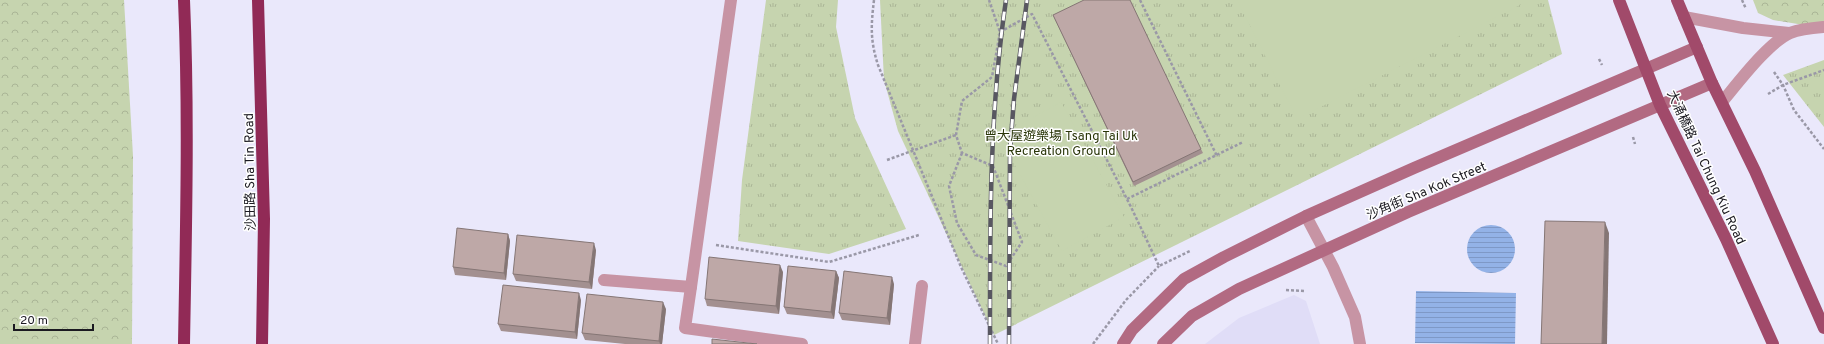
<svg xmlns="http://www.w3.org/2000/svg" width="1824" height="344" viewBox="0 0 1824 344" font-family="Overpass,'Noto Sans TC',sans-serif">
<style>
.built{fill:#e0ddf7}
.forest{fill:url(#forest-crowns)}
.park{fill:url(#park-tufts)}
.pitch{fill:#c6d4af}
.water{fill:url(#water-rules)}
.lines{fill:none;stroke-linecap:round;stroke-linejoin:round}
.path{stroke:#9a98a7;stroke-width:2.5;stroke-dasharray:3 2;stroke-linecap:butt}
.lane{stroke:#c794a4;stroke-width:12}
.street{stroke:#c794a4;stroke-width:12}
.secondary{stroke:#b26a82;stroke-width:12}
.primary{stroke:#a14a6a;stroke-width:12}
.highway{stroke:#912a56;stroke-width:12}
.rail-casing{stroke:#585761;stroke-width:4.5}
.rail{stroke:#fff;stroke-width:3;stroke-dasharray:9;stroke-linecap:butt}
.wall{fill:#a39090}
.shaded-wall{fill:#857675}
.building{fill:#bea8a7;stroke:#857675}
.labels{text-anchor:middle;stroke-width:3;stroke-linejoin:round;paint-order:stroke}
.park-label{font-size:13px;fill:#293508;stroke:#fff}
.street-label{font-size:13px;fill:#1b1a21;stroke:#fff}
</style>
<defs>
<pattern id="forest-crowns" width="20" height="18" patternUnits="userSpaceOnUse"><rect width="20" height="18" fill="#c6d4af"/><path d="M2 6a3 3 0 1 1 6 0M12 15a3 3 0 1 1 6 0" fill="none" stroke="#aab596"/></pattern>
<pattern id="park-tufts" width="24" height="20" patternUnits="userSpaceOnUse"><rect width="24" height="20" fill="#c6d4af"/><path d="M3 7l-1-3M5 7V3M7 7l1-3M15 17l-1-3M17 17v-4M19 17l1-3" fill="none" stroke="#aab596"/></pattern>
<pattern id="water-rules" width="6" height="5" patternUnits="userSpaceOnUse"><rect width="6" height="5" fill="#93b2e7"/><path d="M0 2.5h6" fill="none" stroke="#7e98c6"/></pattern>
</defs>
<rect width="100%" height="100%" fill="#eae8fb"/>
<!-- built -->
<polygon class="built" points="1294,295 1306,301 1320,344 1205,344 1239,318"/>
<!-- forest -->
<g class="forest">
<polygon points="0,0 124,0 133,156 132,344 0,344"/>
<polygon points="1753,0 1824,0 1824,23 1804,25 1773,20 1758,13"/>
</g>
<!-- park -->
<g class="park">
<polygon points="766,0 838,0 836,27 855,118 906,229 829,254 738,241 742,180"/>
<polygon points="880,0 1548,0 1562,54 994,335 898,131 884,80"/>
<polygon points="1824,60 1824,127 1783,75"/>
</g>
<!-- pitch -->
<g class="pitch">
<polygon points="1237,0 1518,0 1520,5 1297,119"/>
<polygon points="1061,102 1124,217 1062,251 999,136"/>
</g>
<!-- water -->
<g class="water">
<circle cx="1491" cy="249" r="24"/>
<polygon points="1416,291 1516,293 1515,344 1415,343"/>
</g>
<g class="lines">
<!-- path -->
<g class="path">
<path d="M874 0C871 25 870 40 878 65L961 267 998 344"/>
<polyline points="1140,0 1217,156"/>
<polyline points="1742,0 1746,9"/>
<polyline points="1000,32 1032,14 1131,207 1159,266 1190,251"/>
<polyline points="1599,59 1602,65"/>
<polyline points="1774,72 1783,85 1794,110 1824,149"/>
<polyline points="1768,94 1783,85 1824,70"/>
<polyline points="1633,137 1635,144"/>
<polyline points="962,153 949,186 957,223 976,255 1006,266 1022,242 993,166 962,153 956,135 962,101 992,77 1000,32 989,0"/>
<polyline points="887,160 956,135"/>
<polyline points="1127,199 1243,142"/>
<polyline points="716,245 829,262 919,235"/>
<polyline points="1286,290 1304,291"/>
<polyline points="1093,344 1126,300 1159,266"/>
</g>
<!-- lane -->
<g class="lane">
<polyline points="1684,17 1743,28 1789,33"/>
<path d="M1722 102C1738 83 1768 43 1790 33 1801 29 1813 28 1824 27"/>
<polyline points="604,280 691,287 731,0"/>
<polyline points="915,344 922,286"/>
</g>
<!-- street -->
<g class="street">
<polyline points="1306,216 1333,267 1355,317 1360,344"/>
<polyline points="691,287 685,328 802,344"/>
</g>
<!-- secondary -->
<g class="secondary">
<polyline points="1123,344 1132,330 1184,279 1224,257 1306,216 1414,168 1697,47"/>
<polyline points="1163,344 1192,316 1239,289 1408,212 1712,83"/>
</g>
<!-- primary -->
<g class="primary">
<polyline points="1619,0 1660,105 1726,239 1773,344"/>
<polyline points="1677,0 1712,83 1755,171 1824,328"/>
</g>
<!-- highway -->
<g class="highway">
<path d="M184 0C189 115 186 229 184 344"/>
<polyline points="258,0 264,219 262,344"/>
</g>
<defs>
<g id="rail">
<path d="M990 344C990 229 989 114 1006 0"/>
<polyline points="1009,344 1010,150 1014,99 1027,0"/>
</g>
</defs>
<!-- rail casing -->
<use href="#rail" class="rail-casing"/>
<!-- rail -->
<use href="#rail" class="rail"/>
</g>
<!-- wall -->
<g class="wall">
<polygon points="1053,15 1201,149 1203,153 1134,186"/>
<polygon points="508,234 510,241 506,280 455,275 453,267"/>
<polygon points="596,250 592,289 516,281 513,274"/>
<polygon points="836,271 839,278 834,319 787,314 784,307"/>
<polygon points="783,272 779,314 707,306 705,299"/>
<polygon points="894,284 890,325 842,320 839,313"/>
<polygon points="581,300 577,339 501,331 498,324"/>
<polygon points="666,309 662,344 625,344 585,340 582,333"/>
</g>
<!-- shaded-wall -->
<g class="shaded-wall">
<polygon points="1605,222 1609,233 1607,344 1602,344"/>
<polygon points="508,234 510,241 506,280 504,273"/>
<polygon points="594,243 596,250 592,289 589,282"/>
<polygon points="780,265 783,272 779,314 776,306"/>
<polygon points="836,271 839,278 834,319 831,312"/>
<polygon points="892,277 894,284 890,325 887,318"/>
<polygon points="579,293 581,300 577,339 575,332"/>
<polygon points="663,302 666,309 662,344 660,344 659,341"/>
</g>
<!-- building -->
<g class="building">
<polygon points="1084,0 1130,0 1201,149 1133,182 1053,15"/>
<polygon points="1545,221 1605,222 1602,344 1541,344"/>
<polygon points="457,228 508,234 504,273 453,267"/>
<polygon points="517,235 594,243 589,282 513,274"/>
<polygon points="709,257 780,265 776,306 705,299"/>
<polygon points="788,266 836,271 831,312 784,307"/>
<polygon points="844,271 892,277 887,318 839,313"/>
<polygon points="503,285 579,293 575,332 498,324"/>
<polygon points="587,294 663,302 659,341 582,333"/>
<polygon points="712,339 757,344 712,344"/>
</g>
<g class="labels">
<!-- park labels -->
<g class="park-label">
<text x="1061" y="140">曾大屋遊樂場 Tsang Tai Uk<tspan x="1061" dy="15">Recreation Ground</tspan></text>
</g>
<!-- street labels -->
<g class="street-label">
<text transform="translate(1707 167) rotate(65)" y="5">大涌橋路 Tai Chung Kiu Road</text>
<text transform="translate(249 172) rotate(-91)" y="5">沙田路 Sha Tin Road</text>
<text transform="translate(1426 190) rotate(-23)" y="5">沙角街 Sha Kok Street</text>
</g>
</g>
<!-- scale -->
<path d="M14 324v6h79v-6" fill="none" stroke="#1b1a21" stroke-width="2"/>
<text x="20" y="324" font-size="12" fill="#1b1a21" stroke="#ffffff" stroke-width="3" paint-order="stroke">20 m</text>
</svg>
